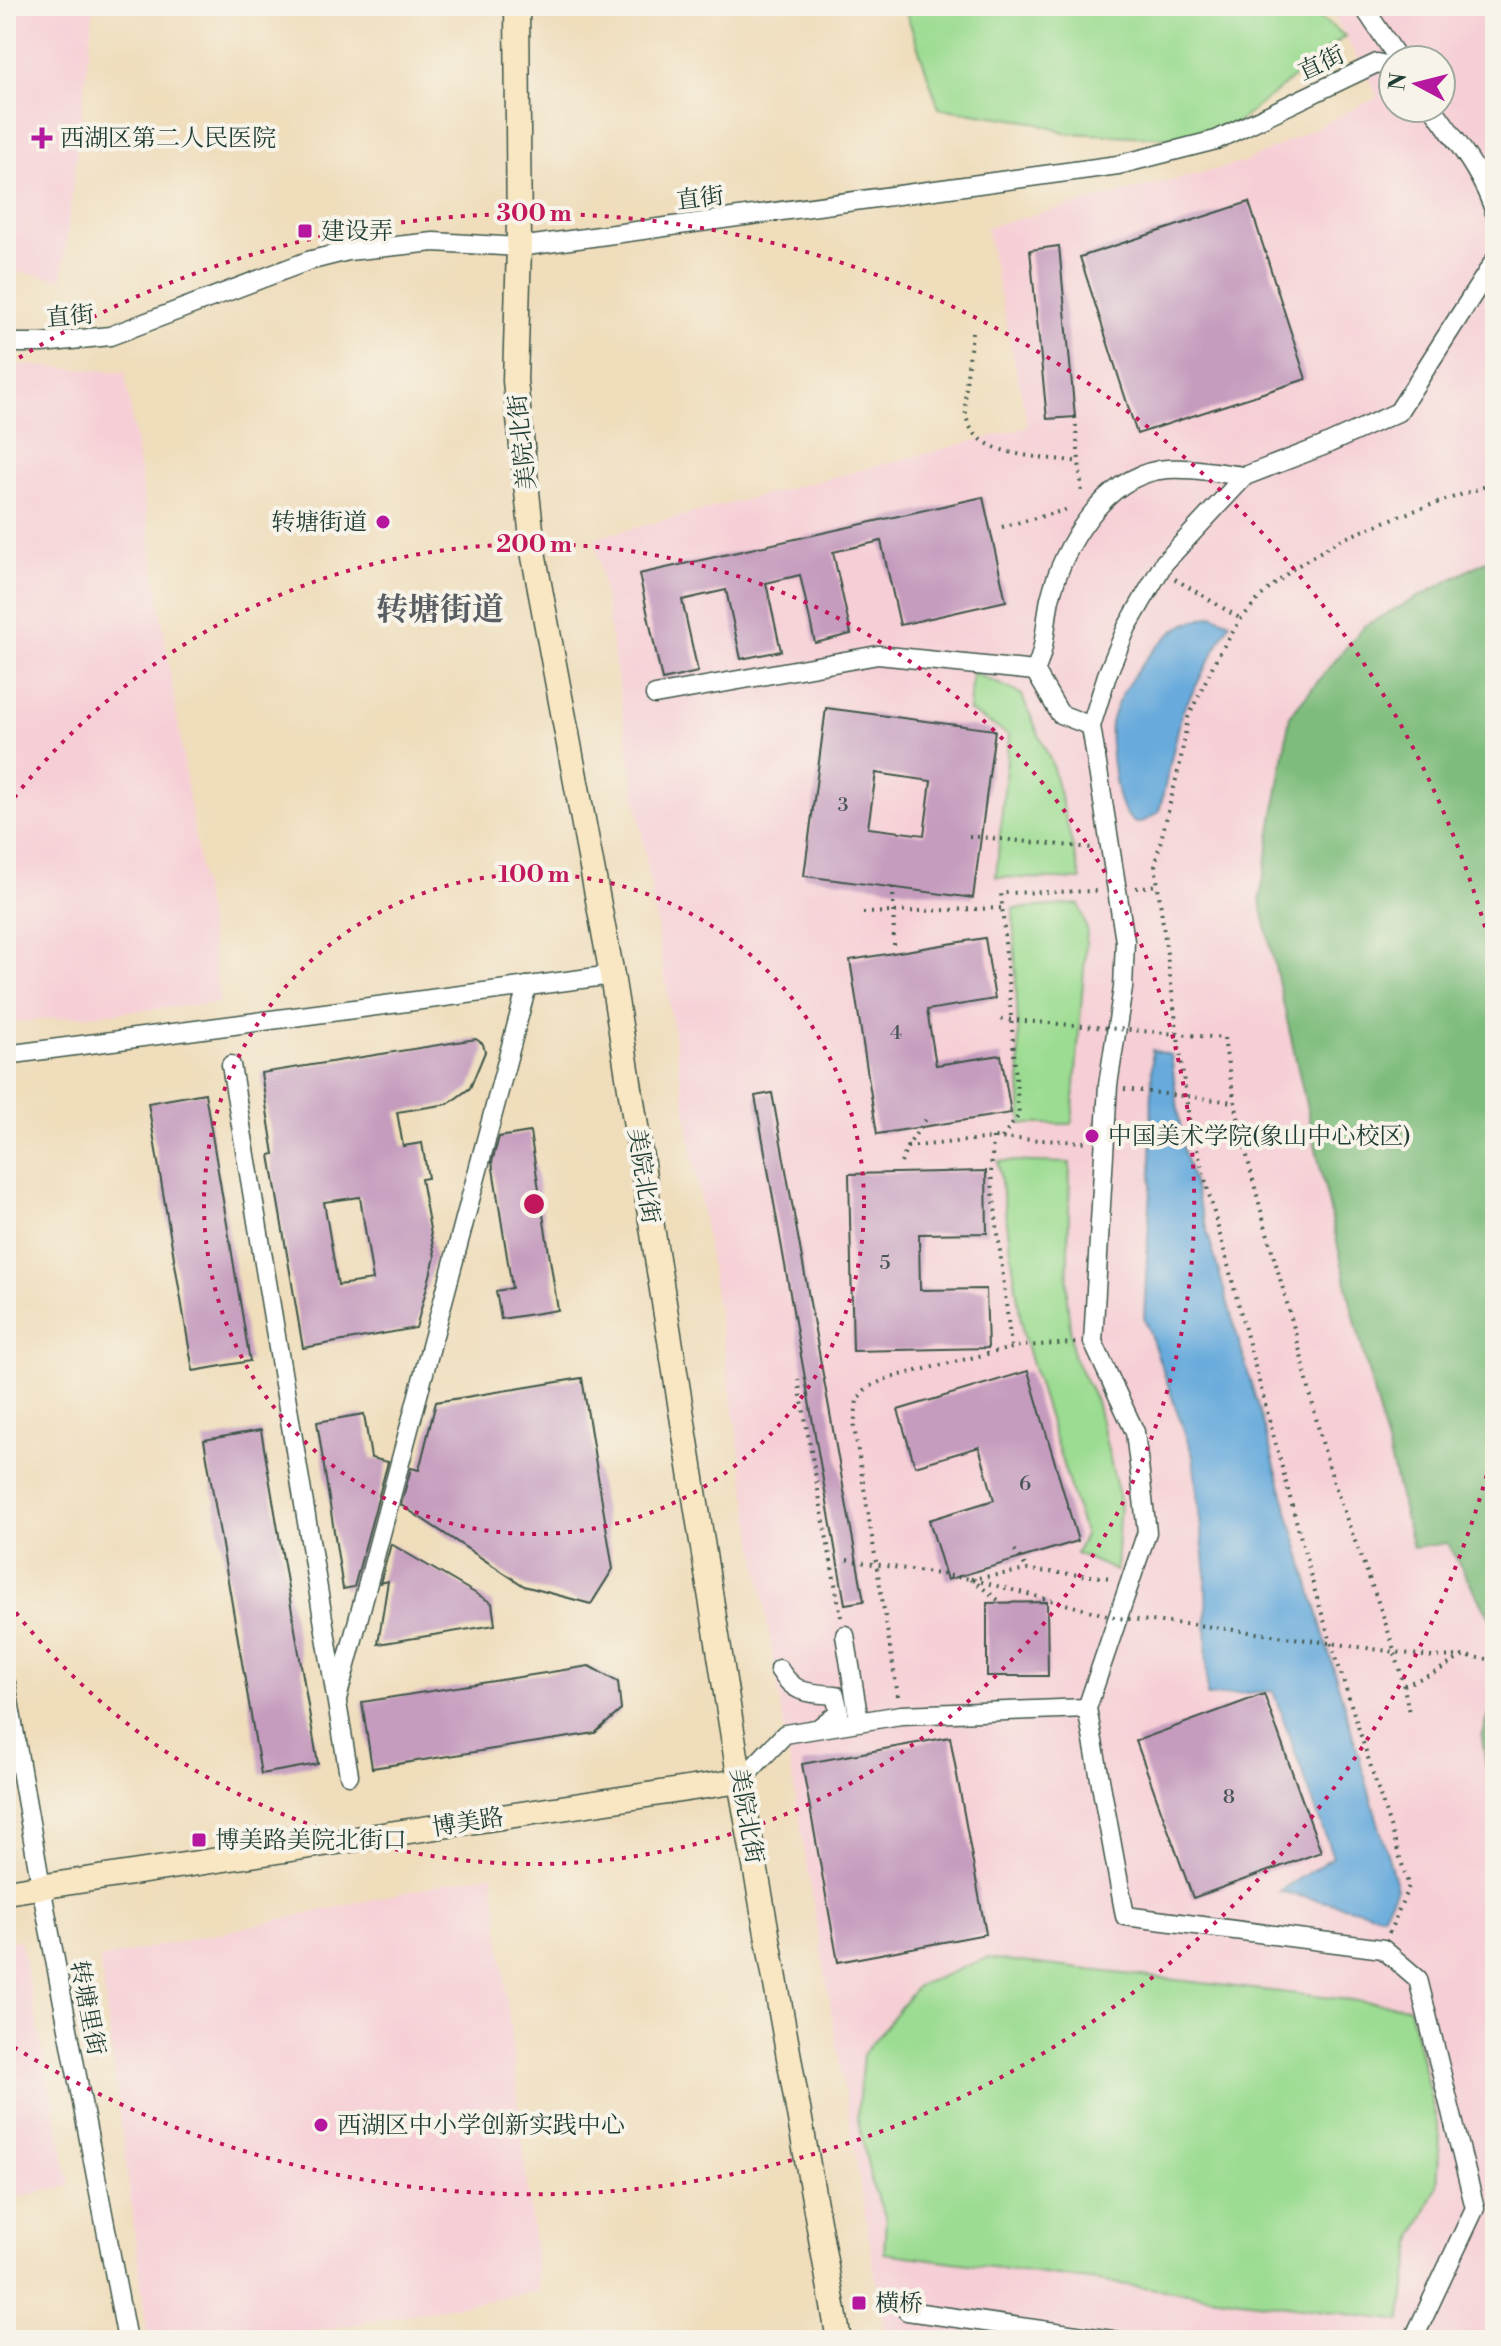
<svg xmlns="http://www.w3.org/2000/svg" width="1501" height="2346" viewBox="0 0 1501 2346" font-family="'Libre Bodoni','Noto Serif SC',serif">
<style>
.built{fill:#f6cfd6;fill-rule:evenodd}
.green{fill:#9cdc92;stroke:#5e8c63;stroke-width:2}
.forest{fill:#7dbc7c;stroke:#4e7c58;stroke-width:2}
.water{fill:#68aadc;stroke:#447488;stroke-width:2}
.building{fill:#c59cbe;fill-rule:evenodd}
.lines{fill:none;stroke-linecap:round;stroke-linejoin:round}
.street-casing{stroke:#3e5548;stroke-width:21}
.secondary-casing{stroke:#3e5548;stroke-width:27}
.path{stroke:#3e5548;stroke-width:4;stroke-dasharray:2 6;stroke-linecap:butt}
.street{stroke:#fff;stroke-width:18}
.secondary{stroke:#f9e7c3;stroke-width:24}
.path-bridge{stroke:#3e5548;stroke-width:4;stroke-dasharray:2 6;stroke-linecap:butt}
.ring{fill:none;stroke:#c2185b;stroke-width:4;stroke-dasharray:4 8}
.poi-dot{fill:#b5179e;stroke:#f7f3e8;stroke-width:3}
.labels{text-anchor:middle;stroke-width:8;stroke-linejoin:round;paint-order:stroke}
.number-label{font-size:20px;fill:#485556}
.street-label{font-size:24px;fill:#1f3d34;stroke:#f7f3e8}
.poi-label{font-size:24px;fill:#1f3d34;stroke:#f7f3e8;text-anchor:start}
.district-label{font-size:32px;font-weight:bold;fill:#595e64;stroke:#f7f3e8}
.centre{fill:#c2185b;stroke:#f7f3e8;stroke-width:4}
.ring-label{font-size:24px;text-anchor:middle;font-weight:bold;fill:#c2185b;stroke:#f7f3e8;stroke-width:8;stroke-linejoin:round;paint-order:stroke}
</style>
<rect width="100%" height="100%" fill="#f7f3e8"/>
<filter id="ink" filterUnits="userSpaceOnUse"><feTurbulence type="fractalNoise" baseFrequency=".0125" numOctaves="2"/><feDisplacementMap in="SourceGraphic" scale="16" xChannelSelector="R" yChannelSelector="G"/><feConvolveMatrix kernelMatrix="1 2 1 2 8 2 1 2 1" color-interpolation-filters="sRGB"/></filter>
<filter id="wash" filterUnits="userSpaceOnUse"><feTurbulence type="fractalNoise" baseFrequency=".006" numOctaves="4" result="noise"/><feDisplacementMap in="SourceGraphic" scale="32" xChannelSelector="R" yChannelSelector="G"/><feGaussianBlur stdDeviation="1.8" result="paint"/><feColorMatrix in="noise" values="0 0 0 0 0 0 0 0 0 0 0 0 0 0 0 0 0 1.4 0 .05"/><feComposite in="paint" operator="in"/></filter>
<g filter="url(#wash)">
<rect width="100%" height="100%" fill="#efddbb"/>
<!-- built -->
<g class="built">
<polygon points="6,6 94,6 62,279 6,270"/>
<path d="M1329 6H1495V2340H886L785 1734 595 538 1028 427 986 227 1245 162 1378 97ZM1393 60H1441V108H1393Z"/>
<polygon points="6,364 125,372 220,1003 6,1023"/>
<polygon points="493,1873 539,2291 267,2340 148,2340 100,1959"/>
<polygon points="20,1940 70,2186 6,2199 6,1942"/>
</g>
<!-- green -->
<g class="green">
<polygon points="904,6 1304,6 1345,36 1216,140 1067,133 1032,122 939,108"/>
<polygon points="972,672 1021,694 1052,764 1081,880 996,877 1009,735 969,711"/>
<polygon points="1079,904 1087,930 1072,1124 1022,1124 1013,909"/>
<polygon points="998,1161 1070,1163 1067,1299 1073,1355 1096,1401 1120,1500 1116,1571 1076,1553 1085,1536 1023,1335"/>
<polygon points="987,1958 1409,2007 1440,2136 1437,2187 1414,2237 1401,2321 884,2253 886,2218 872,2185 857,2116 863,2055 917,1986"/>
</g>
<!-- forest -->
<g class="forest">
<polygon points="1495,556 1495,1626 1447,1543 1413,1548 1351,1304 1260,900 1290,715 1364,626"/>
<polygon points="1495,1697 1495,1827 1482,1737"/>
</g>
<!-- water -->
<g class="water">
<path d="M1213 615 1230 622 1182 712 1159 812 1141 823H1135C1119 811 1117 793 1114 773 1112 758 1109 739 1111 724 1116 694 1150 650 1173 632 1184 623 1199 619 1213 615Z"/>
<polygon points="1152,1050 1171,1055 1183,1148 1397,1888 1383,1915 1279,1891 1333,1857 1273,1691 1207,1696 1206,1574 1193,1456 1144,1317 1151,1185"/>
</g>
<g id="blocks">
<!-- building -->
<g class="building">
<polygon points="1249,202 1306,379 1137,434 1080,257"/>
<polygon points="1059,246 1075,417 1047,419 1030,250"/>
<polygon points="983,497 1006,601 900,625 881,541 833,552 851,634 815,643 800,575 766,583 781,651 741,659 726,590 682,600 698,672 662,680 639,574"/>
<path d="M826 708 995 730 973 898 804 876ZM876 773 931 781 924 835 868 828Z"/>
<polygon points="985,938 995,999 927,1010 936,1065 1001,1055 1011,1113 877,1134 850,960"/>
<path d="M476 1039 483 1044 485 1052 470 1088 448 1104 397 1112 403 1146 422 1143 428 1178 421 1179 435 1257 416 1328 303 1348 270 1155 274 1154 261 1073ZM360 1197 373 1280 338 1285 324 1202Z"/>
<polygon points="205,1093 250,1361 193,1371 148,1103"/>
<polygon points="772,1093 864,1601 845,1604 755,1096"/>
<polygon points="530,1132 558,1310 501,1319 496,1291 512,1288 492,1162 499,1137"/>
<polygon points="986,1171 987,1233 919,1234 920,1290 986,1289 988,1348 853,1351 849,1174"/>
<polygon points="1028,1371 1078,1541 947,1580 929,1520 994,1500 979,1447 915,1466 898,1410"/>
<polygon points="582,1378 613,1569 591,1604 524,1586 401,1505 411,1468 419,1470 436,1402"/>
<polygon points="364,1414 371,1458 388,1462 354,1587 343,1589 317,1422"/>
<polygon points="261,1430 318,1764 261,1774 204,1440"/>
<polygon points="391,1544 492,1603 495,1625 378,1644 388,1581 380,1583"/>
<polygon points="1047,1602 1048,1676 987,1676 987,1603"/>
<polygon points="589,1666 618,1682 621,1710 595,1733 372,1768 362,1702"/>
<polygon points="1264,1694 1321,1852 1193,1898 1136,1741"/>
<polygon points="950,1737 986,1934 838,1962 802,1764"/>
</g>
</g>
</g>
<g filter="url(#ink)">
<use href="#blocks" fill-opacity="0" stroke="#3e5548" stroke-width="2"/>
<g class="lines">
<defs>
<g id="street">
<polyline points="1363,6 1399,60"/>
<path d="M1433 108C1456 141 1483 174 1495 213"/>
<polyline points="6,343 42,343 110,336 308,261 348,251 434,242 519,247 1118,165 1216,140 1377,63 1393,67"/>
<polyline points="655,695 878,655 1035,671"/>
<path d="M1091 726 1060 714 1035 671C1046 648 1045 623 1050 599 1063 547 1102 480 1159 470 1186 466 1218 473 1245 476"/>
<polyline points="6,1055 612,975"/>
<polyline points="231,1065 349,1775"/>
<polyline points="845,1635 859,1721"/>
<path d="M779 1669C794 1694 807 1693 835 1695L839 1712 821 1726"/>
<polyline points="6,1683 41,1886 127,2340"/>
<polyline points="337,1699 527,986"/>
<polyline points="740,1781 785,1734 901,1715 1087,1708"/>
<polyline points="907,2311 1112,2340"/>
<polyline points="1413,2340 1475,2208 1418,1979 1383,1949 1125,1916 1087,1708 1147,1532 1135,1432 1093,1342 1108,1085 1123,988 1125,941 1091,726 1107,675 1127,627 1164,563 1245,476 1323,446 1398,412 1495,260"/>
</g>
<g id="secondary">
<polyline points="517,6 519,247 515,381 534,557 612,975 740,1781 839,2340"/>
<polyline points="6,1892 740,1781"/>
</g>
</defs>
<!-- street casing -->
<use href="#street" class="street-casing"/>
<!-- secondary casing -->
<use href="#secondary" class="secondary-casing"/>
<!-- path -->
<g class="path">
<path d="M972 332C970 355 963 393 966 414 972 459 1044 456 1079 462"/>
<polyline points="1075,417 1082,494"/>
<polyline points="1002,527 1069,509"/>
<polyline points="1175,579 1241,619"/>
<polyline points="969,836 1092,848"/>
<polyline points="1136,888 1158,885"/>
<polyline points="863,913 1003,908"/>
<path d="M1224 1038C1238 1139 1268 1234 1295 1332 1307 1377 1316 1423 1329 1467 1354 1549 1396 1630 1409 1714"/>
<polyline points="993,1138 991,1173 1011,1346"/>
<polyline points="1002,1138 1019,1115 1001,893 1100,891"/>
<polyline points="907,1147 993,1138 1087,1142"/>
<polyline points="901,1163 907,1147 926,1119"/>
<polyline points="798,1379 841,1617"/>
<polyline points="1015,1550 1028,1570"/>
<polyline points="971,1579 1028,1570 1112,1578"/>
<polyline points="971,1579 1002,1603"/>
<polyline points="1404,1685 1432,1674 1463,1656 1488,1659"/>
<polyline points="898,1696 854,1427 857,1399 867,1388 888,1378 1020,1346 1076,1343"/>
<polyline points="1389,1933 1409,1886 1316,1595 1189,1119 1155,864 1180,763 1188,718 1216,659 1241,619 1261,596 1294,568 1338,541 1399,516 1495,483"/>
</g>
<!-- street -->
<use href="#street" class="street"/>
<!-- secondary -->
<use href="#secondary" class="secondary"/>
<!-- path-bridge -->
<g class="path-bridge">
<polyline points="893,887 894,945"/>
<polyline points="1001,1019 1224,1038"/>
<polyline points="1124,1089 1233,1102"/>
<polyline points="847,1560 971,1579 1118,1618 1205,1626 1432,1657 1463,1656"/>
</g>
</g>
</g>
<!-- distance rings -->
<g class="ring">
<circle cx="534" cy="1204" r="330"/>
<path d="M7 807A660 660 0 1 1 7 1601"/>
<path d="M1493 1452A991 991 0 0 1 9 2044M9 364A991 991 0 0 1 1493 956"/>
</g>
<!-- markers -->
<g class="poi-dot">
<path d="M38 126h8v8h8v8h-8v8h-8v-8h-8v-8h8z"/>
<rect x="297" y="223" width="16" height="16" rx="4"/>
<circle cx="383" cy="522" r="8"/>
<circle cx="1092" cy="1136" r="8"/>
<rect x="191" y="1832" width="16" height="16" rx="4"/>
<circle cx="321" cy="2125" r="8"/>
<rect x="851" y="2295" width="16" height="16" rx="4"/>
</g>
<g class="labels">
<!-- number labels -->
<g class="number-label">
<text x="843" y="811">3</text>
<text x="896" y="1039">4</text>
<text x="885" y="1269">5</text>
<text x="1025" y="1490">6</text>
<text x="1229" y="1803">8</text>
</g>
<!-- street labels -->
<g class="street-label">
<text transform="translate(1321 63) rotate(-25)" y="8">直街</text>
<text transform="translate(700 198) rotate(-7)" y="8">直街</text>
<text transform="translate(70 316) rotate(-5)" y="8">直街</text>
<text transform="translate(522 442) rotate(-96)" y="8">美院北街</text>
<text transform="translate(644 1176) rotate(81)" y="8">美院北街</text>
<text transform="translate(747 1816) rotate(80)" y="8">美院北街</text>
<text transform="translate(468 1822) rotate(-9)" y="8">博美路</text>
<text transform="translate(88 2008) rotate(79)" y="8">转塘里街</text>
</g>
<!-- poi labels -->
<g class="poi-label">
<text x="60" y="146">西湖区第二人民医院</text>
<text x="321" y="239">建设弄</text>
<text x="367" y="530" text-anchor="end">转塘街道</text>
<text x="1108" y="1144">中国美术学院(象山中心校区)</text>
<text x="215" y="1848">博美路美院北街口</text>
<text x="337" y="2133">西湖区中小学创新实践中心</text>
<text x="875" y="2311">横桥</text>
</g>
<!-- district labels -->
<g class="district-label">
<text x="440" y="620">转塘街道</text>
</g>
</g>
<circle cx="534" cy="1204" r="12" class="centre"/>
<g class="ring-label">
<text x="534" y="221">300 m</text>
<text x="534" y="552">200 m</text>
<text x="534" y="882">100 m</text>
</g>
<!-- margin -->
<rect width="1501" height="2346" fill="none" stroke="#f7f3e8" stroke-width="32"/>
<!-- north arrow -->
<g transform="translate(1417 84) rotate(277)"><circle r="38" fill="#f7f3e8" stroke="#a1aaa0" stroke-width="2"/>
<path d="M0-6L14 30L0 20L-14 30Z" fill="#b5179e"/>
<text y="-12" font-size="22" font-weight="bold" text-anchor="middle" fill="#1f3d34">N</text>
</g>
</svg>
